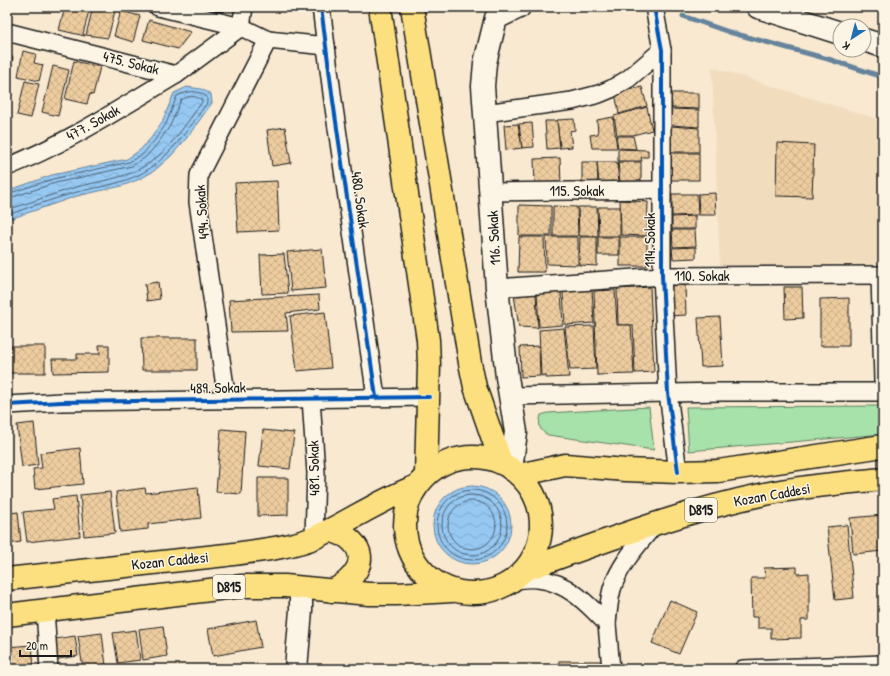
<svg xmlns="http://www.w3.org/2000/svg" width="890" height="676" viewBox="0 0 890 676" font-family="'Patrick Hand',sans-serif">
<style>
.built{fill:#f1dcbe}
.green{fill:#a6e2a9;stroke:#617f62}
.water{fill:url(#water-waves);stroke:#65839c}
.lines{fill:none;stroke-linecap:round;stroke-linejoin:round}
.shore{stroke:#4d6172;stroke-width:1}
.stream{stroke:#65839c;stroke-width:5}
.building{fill:url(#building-cross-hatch);stroke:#1c1c1c}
.street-casing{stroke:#1c1c1c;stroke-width:20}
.secondary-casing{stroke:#1c1c1c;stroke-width:25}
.highway-casing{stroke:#1c1c1c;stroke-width:25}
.street{stroke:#fcf5e5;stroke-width:17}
.secondary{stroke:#fcf5e5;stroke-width:22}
.highway{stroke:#fce080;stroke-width:22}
.cycleway-casing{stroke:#fcf5e5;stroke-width:6}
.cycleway{stroke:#0057b8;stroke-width:4}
.labels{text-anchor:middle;stroke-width:3;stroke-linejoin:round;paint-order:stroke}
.shield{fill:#fcf5e5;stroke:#5f5d58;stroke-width:1}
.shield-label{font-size:14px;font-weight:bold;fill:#1c1c1c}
.street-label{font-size:15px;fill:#1c1c1c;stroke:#fcf5e5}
</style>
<defs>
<pattern id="water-waves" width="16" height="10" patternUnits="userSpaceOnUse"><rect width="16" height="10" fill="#96c8f2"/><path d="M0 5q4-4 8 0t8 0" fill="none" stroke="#81abcf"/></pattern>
<pattern id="building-cross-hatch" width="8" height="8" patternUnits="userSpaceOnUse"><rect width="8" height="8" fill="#edcc9f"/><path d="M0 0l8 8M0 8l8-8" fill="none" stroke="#cbaf88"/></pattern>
</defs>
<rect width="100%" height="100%" fill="#f8e9d0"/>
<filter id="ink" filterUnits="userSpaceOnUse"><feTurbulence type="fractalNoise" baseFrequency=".025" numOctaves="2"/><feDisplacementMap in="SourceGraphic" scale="8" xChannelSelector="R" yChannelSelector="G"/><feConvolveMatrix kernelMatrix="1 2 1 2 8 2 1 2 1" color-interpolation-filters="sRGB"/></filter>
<g filter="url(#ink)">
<!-- built -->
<polygon class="built" points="712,67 883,121 883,269 720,265"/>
<!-- green -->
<g class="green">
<polygon points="883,406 883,434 689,451 686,407"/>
<path d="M649 407 654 450 548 435C539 430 538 426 541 415L548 413Z"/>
</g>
<!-- water -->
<g class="water">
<polygon points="187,87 201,89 211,94 212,103 186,139 171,156 154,171 140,179 122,186 77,196 7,220 7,191 52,175 127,159 140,150 151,138 162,122 174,93"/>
<circle cx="472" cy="525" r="39"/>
</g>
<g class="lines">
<!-- shore -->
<g class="shore">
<path d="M7 194 53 179 129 162 143 154 155 140 166 124 177 96C189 91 197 89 207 97V103C191 125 175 150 152 167 130 183 102 186 77 192 53 199 30 207 7 215"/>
<path d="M7 199 55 183 132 166 146 157 158 143 170 126 181 100C188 96 195 95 202 100V102C186 124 171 148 148 164 126 179 98 181 73 188 51 195 29 203 7 210"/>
<circle cx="472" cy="525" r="35"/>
<circle cx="472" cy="525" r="30"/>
<circle cx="472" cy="525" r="24"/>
</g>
<!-- stream -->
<polyline class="stream" points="683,16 729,32 828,59 883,77"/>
</g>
<!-- building -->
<g class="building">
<polygon points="65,7 90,7 83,34 85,35 85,36 59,30"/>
<polygon points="93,7 116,7 108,38 86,35"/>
<polygon points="211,7 226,7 224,12 210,9"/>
<polygon points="862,7 883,7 883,8"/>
<polygon points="121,11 140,16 133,42 114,36"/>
<polygon points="149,20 191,32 178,49 143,40"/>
<polygon points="23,51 36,54 34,63 43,65 39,81 18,76"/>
<polygon points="7,56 13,57 9,73 7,73"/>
<polygon points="74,61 100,67 93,95 90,94 87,104 65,99"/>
<polygon points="53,66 69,70 58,116 42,112"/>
<polygon points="25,81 39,84 31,118 17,115"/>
<polygon points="642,87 647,106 619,114 615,93"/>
<polygon points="671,93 699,93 699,109 672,108"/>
<polygon points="647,107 652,130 633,135 617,135 614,116"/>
<polygon points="671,109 699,110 699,127 671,125"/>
<polygon points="613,117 617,148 592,148 590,135 598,134 597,120"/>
<polygon points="574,119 575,130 570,131 572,147 560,148 557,120"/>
<polygon points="545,121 557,121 560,148 547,149"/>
<polygon points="532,123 534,147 522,148 519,124"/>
<polygon points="518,124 522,148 506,150 504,125"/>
<polygon points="671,126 699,128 699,152 671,152"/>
<polygon points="285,127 291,163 272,166 267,130"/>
<polygon points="616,136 633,136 636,149 618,148"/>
<polygon points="777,143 814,145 812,197 776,196"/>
<polygon points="618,149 648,150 648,157 641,157 642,161 618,161"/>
<rect x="671" y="153" width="28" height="27"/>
<polygon points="560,158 561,185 535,185 534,159"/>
<polygon points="582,162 597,162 598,183 582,183"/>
<polygon points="597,162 617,162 619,183 599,183"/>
<polygon points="618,162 641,162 641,183 620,183"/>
<polygon points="277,181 279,230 238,232 235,183"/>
<polygon points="715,193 716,215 699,215 698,194"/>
<polygon points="672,194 697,194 698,215 672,216"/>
<polygon points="620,200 648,202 647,236 621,235"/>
<polygon points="519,205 551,206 551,236 519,236"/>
<polygon points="553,206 577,207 578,236 553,236"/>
<polygon points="578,207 597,207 598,236 579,236"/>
<polygon points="598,207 620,207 620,236 599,236"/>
<polygon points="695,216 695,229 672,229 672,217"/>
<polygon points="672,230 695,230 696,246 673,247"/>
<polygon points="519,237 544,237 545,272 518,272"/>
<polygon points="546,237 578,237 578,265 547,264"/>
<polygon points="580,237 597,237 597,266 579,265"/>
<rect x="598" y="237" width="21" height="18"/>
<rect x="620" y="237" width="27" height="29"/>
<polygon points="696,247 696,258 673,259 672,248"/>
<polygon points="322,249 326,288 291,291 287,252"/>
<polygon points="284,254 288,293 262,294 260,255"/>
<polygon points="158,282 160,299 147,301 145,284"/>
<polygon points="685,285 686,315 669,316 668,286"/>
<polygon points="650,287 654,372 635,373 633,325 618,325 617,289"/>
<polygon points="784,287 802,287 803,318 785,319"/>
<polygon points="592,290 594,323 565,325 563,292"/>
<polygon points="615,290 617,325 631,325 634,374 597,375 594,291"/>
<polygon points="561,292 563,325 539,327 537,293"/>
<polygon points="536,294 538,328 519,327 514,295"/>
<polygon points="319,295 320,309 286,313 288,331 231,332 229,300"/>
<polygon points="849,298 849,346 820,346 820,299"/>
<polygon points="325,312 331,368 297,371 290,316"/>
<polygon points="720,317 723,366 701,367 698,318"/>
<polygon points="594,326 596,369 570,370 565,327"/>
<polygon points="564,328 569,377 546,378 546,375 541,376 539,330"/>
<polygon points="141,338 197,338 197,370 142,370"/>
<polygon points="99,345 109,345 109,372 53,373 52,359 77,359 77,354 100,354"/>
<rect x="7" y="346" width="38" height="27"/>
<polygon points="539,346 540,376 521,377 520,347"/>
<polygon points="34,423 38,465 22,467 17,425"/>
<polygon points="221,429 245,431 241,494 216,492"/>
<polygon points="263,430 294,433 290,469 259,466"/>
<polygon points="80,448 83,484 35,489 33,469 42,468 40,453"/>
<polygon points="258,478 288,478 288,515 258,516"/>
<polygon points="198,487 201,518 148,524 148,529 120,532 116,492 145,488 146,493"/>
<polygon points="110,492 115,533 84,536 80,495"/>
<polygon points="76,496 80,536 27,542 23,512 54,509 52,499"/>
<polygon points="7,500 9,513 18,512 21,542 7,544"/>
<polygon points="883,515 883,551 853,554 850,518"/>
<polygon points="847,525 854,598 835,600 827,527"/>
<polygon points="797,567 797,574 809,573 809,620 801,620 801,638 771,639 771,628 758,628 758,617 752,617 751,578 765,578 764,568"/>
<polygon points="670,600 697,612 679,654 652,643"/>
<polygon points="256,620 261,647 213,656 208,629"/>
<polygon points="163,626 167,656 143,660 139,629"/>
<polygon points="136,630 140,660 118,663 113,633"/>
<polygon points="102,633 106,666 83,669 78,636"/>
<polygon points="75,636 78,656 52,660 49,640"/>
<polygon points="32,645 34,669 7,669 7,647"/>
<rect x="559" y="661" width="45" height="8"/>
</g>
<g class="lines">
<defs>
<g id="street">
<polyline points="158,7 241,27 268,40 326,46"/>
<polyline points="321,7 333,101 376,397"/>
<polyline points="654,7 662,50 662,276 668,393 678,472"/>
<polyline points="7,32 176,75 241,27 244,7"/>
<polyline points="485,113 572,101 599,94 611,89 628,79 662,50"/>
<path d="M7 167C66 144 122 107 176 75"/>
<polyline points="492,192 662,190"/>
<polyline points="880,275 883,381"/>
<polyline points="497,288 662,276 883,275"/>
<polyline points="511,396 722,392 883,392"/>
<polyline points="311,398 316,473 314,537"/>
<polyline points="227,400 198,202 199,175 268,40"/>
<polyline points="7,405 62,402 429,397"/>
<path d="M516 580C523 579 531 578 538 579 567 582 587 603 607 624 608 612 609 600 612 589 620 563 639 544 655 524"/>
<polyline points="45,610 49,669"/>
<polyline points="607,624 611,669"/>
<polyline points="743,669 883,664"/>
</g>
<g id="secondary">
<polyline points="758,7 840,33"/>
<polyline points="864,40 883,46"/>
<polyline points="511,469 516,432 507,377 497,288 483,86 485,63 496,18 519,7"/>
<polyline points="296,669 301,610 301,588"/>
</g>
<g id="highway">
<polyline points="380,7 428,340 429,365 426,475"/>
<polyline points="412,7 470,363 475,387 501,462"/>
<circle cx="473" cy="525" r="68"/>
<polyline points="519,475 565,465 626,470 678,472 718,471 883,446"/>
<path d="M330 530C335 532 342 534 347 537 374 557 354 580 332 591"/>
<path d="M527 569C605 541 683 511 765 494 804 486 844 483 883 479"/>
<path d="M7 579 226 555C254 551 290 548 316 537 350 521 381 499 417 486"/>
<polyline points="7,615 242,586 285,586 369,594 397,594 452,591"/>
</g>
</defs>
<!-- street casing -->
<use href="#street" class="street-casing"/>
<!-- secondary casing -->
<use href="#secondary" class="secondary-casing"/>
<!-- highway casing -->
<use href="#highway" class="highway-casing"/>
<!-- street -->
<use href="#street" class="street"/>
<!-- secondary -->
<use href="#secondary" class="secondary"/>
<!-- highway -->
<use href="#highway" class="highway"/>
<defs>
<g id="cycleway">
<polyline points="321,7 333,101 376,397"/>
<polyline points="654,7 662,50 662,276 668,393 678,472"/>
<polyline points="7,405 62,402 429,397"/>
</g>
</defs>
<!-- cycleway casing -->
<use href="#cycleway" class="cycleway-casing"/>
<!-- cycleway -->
<use href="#cycleway" class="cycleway"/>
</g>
</g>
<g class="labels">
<!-- shield labels -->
<g class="shield">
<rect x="685" y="498" width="32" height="24" rx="3"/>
<rect x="213" y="575" width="32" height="24" rx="3"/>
</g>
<g class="shield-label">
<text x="701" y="515">D815</text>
<text x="229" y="592">D815</text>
</g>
<!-- street labels -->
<g class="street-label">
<text transform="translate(131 63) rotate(14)" y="5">475. Sokak</text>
<text transform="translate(93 123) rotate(-29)" y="5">477. Sokak</text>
<text x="577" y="196">115. Sokak</text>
<text transform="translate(360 200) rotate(82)" y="5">480. Sokak</text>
<text transform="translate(202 212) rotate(-95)" y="5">494. Sokak</text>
<text transform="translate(494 238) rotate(-93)" y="5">116. Sokak</text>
<text transform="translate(650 240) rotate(-90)" y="5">114. Sokak</text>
<text x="702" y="281">110. Sokak</text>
<text transform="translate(218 388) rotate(-1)" y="5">489. Sokak</text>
<text transform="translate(314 468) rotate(-91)" y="5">481. Sokak</text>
<text transform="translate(772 495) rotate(-10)" y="5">Kozan Caddesi</text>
<text transform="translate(170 561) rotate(-6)" y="5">Kozan Caddesi</text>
</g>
</g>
<!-- margin -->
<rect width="890" height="676" fill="none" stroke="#fcf5e5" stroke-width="24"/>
<rect x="12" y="12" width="866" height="652" fill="none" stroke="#1c1c1c" stroke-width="1.5" filter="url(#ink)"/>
<!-- north arrow -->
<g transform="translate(852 38) rotate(216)"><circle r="19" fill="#fcf5e5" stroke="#a29e95"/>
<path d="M0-3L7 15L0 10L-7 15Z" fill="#1f6fb2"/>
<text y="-6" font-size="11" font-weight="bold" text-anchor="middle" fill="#1c1c1c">K</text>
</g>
<!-- scale -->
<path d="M20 650v6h51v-6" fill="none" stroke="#1c1c1c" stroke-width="2"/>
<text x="26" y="650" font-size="12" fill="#1c1c1c" stroke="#fcf5e5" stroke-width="3" paint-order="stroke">20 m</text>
</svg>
